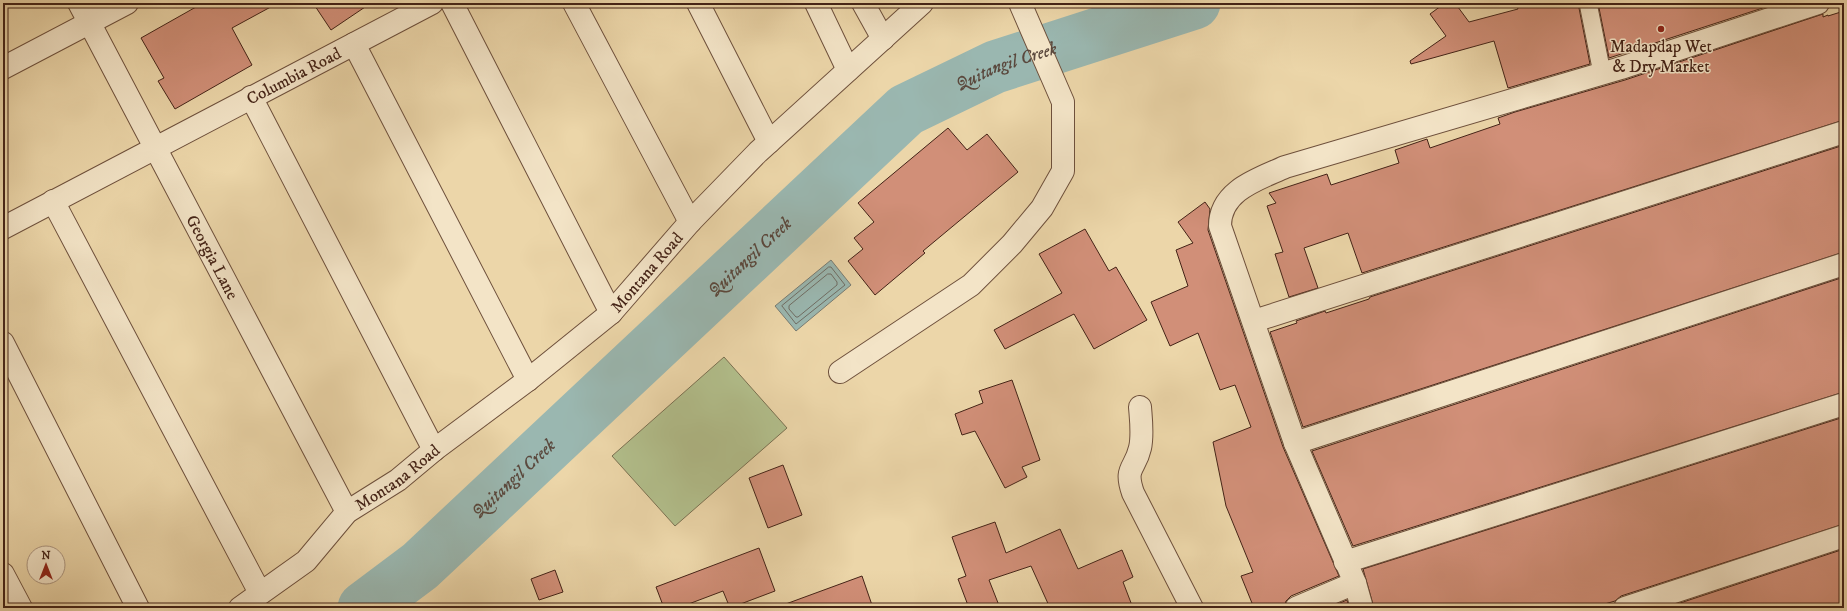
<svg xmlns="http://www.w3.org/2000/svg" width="1847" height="611" viewBox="0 0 1847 611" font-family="'IM FELL DW Pica',serif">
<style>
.green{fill:#b2bf8c;stroke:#7b7152}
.water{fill:#9ab7b0;stroke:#787c73}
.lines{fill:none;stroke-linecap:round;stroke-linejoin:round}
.shore{stroke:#6f6d64;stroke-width:1}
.river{stroke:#9ab7b0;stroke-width:53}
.building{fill:#d18f78;stroke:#442317}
.lane-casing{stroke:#6e503c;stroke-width:19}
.street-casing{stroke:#6e503c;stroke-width:24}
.lane{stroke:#f3e4c7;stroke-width:17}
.street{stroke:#f3e4c7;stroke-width:22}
.poi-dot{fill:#8f2418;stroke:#f3e4c7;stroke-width:1.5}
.labels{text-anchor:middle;stroke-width:3;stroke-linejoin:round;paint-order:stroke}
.poi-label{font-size:17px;fill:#442317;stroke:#f3e4c7}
.street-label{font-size:17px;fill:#442317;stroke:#f3e4c7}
.water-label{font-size:18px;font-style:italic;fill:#5a483d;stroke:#f3e4c7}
</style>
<rect width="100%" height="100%" fill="#ecd6a9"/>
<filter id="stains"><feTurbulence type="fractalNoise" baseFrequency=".005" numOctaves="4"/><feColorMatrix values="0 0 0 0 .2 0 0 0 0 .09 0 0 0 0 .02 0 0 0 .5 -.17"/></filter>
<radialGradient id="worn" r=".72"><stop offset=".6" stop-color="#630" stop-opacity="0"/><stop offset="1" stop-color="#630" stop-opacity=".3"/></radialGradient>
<!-- green -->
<polygon class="green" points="724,357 787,428 675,526 612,456"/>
<!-- water -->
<polygon class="water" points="831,260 851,285 796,331 775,306"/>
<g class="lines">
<!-- shore -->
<g class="shore">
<polygon points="829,267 831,267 845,285 796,324 782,306"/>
<polygon points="828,274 831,274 837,282 837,285 798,317 796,317 789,309 789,306"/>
</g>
<!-- river -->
<path class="river" id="s1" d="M364 608 420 566 906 110 995 67 1194 3"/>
</g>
<!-- building -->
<g class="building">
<polygon points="203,3 278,3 232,28 252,65 175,109 158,81 164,78 141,38"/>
<polygon points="313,3 371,3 331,30"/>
<polygon points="1445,3 1455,3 1469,22 1518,9 1516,3 1578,3 1590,64 1508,88 1494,41 1411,64 1410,61 1446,36 1430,14"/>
<polygon points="1598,3 1778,3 1609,58"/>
<polygon points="1844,11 1844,120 1362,273 1348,233 1304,248 1318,288 1289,297 1275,254 1283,252 1267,206 1276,203 1269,193 1327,174 1331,185 1399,163 1395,150 1427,139 1430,148 1500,124 1498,118 1515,112 1625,80 1823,14 1823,17 1828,15 1828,16"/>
<polygon points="948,128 967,150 987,134 1018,172 923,251 925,253 875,295 848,261 863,249 854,238 874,222 858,203"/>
<polygon points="1844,145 1844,252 1303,427 1270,332 1297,323 1296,321 1325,311 1326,313 1369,299 1370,297"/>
<polygon points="1205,202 1210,209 1208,230 1283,447 1339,576 1291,596 1286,601 1284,608 1254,608 1241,576 1253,572 1226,506 1213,442 1251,427 1235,385 1220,390 1198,333 1170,346 1151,302 1188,286 1176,250 1193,243 1178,222"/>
<polygon points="1085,229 1109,271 1116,267 1147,320 1094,349 1074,314 1005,349 994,330 1062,293 1039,254"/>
<polygon points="1844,277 1844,392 1353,546 1312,451"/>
<polygon points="1012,380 1040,460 1022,467 1027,477 1005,488 975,431 962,435 955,414 983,403 979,391"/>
<polygon points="1844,417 1844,524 1621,596 1615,601 1591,608 1374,608 1363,569"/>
<polygon points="783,465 802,515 768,528 749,478"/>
<polygon points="995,522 1006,553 1060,529 1078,569 1122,550 1133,577 1123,582 1133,608 1050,608 1031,566 989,580 1000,608 969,608 958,579 966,576 952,537"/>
<polygon points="759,548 775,591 730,608 723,591 678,608 664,608 656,587"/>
<polygon points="1844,549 1844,608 1665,608"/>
<polygon points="555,570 563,592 539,600 531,579"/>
<polygon points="862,576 873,608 784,608 783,605"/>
<polygon points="1347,600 1349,608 1328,608"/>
</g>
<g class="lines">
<defs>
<polyline id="lane" points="1588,3 1602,73"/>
<g id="street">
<path id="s2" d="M79 3 347 512"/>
<polyline points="452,3 611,313"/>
<polyline points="574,3 690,222"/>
<polyline points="698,3 769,142"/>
<polyline points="816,3 848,70"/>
<polyline points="863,3 883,39"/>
<polyline points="354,44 528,380"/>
<polyline points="3,68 127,3"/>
<polyline points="251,97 434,450"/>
<polyline points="53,201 260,593"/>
<path id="s3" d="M3 228 432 3"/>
<polyline points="1254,321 1844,132"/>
<polyline points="3,343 138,608"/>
<polyline points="840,372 971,285 1012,244 1042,208 1063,171 1063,102 1020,3"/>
<path d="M1140 407C1141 420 1143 435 1140 448 1135 470 1124 467 1133 493L1192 608"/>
<polyline points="1295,443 1844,264"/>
<polyline points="1345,562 1844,404"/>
<polyline points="3,574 21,608"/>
<path id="s4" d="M240 608 306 561 347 512 398 480 434 450 528 380 611 313 690 222 758 152 922 3"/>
<polyline points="1296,608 1355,583"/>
<path d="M1362 608 1355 583 1295 443 1220 226C1220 190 1259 179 1285 167L1621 68 1818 3"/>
<polyline points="1625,608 1844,536"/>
</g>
</defs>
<!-- lane casing -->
<use href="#lane" class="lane-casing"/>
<!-- street casing -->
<use href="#street" class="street-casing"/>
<!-- lane -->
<use href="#lane" class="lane"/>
<!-- street -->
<use href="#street" class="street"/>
</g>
<!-- markers -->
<circle class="poi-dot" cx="1661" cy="29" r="4"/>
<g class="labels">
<!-- poi labels -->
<g class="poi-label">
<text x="1661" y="52">Madapdap Wet<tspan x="1661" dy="20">&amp; Dry Market</tspan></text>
</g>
<!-- street labels -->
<g class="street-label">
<text dy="6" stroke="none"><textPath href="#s3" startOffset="328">Columbia Road</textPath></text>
<text dy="6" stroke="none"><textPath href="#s2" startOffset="287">Georgia Lane</textPath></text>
<text dy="6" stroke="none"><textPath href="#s4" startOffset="530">Montana Road</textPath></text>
<text dy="6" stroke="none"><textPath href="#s4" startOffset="206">Montana Road</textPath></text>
</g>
<!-- water labels -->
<g class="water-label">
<text dy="6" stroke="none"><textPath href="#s1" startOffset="846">Quitangil Creek</textPath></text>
<text dy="6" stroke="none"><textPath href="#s1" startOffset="522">Quitangil Creek</textPath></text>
<text dy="6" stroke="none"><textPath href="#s1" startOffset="198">Quitangil Creek</textPath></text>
</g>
</g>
<!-- margin -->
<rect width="1847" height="611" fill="none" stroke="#ecd6a9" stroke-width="16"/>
<rect x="4" y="4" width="1839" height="603" fill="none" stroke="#442317" stroke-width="2"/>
<rect x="8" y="8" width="1831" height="595" fill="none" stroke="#442317"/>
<!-- north arrow -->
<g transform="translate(46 565)"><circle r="19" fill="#f3e4c7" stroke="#ad9781"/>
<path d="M0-3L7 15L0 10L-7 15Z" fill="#8f2418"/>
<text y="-6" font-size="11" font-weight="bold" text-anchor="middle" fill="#442317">N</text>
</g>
<rect width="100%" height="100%" filter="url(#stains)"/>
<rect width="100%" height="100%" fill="url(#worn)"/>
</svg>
